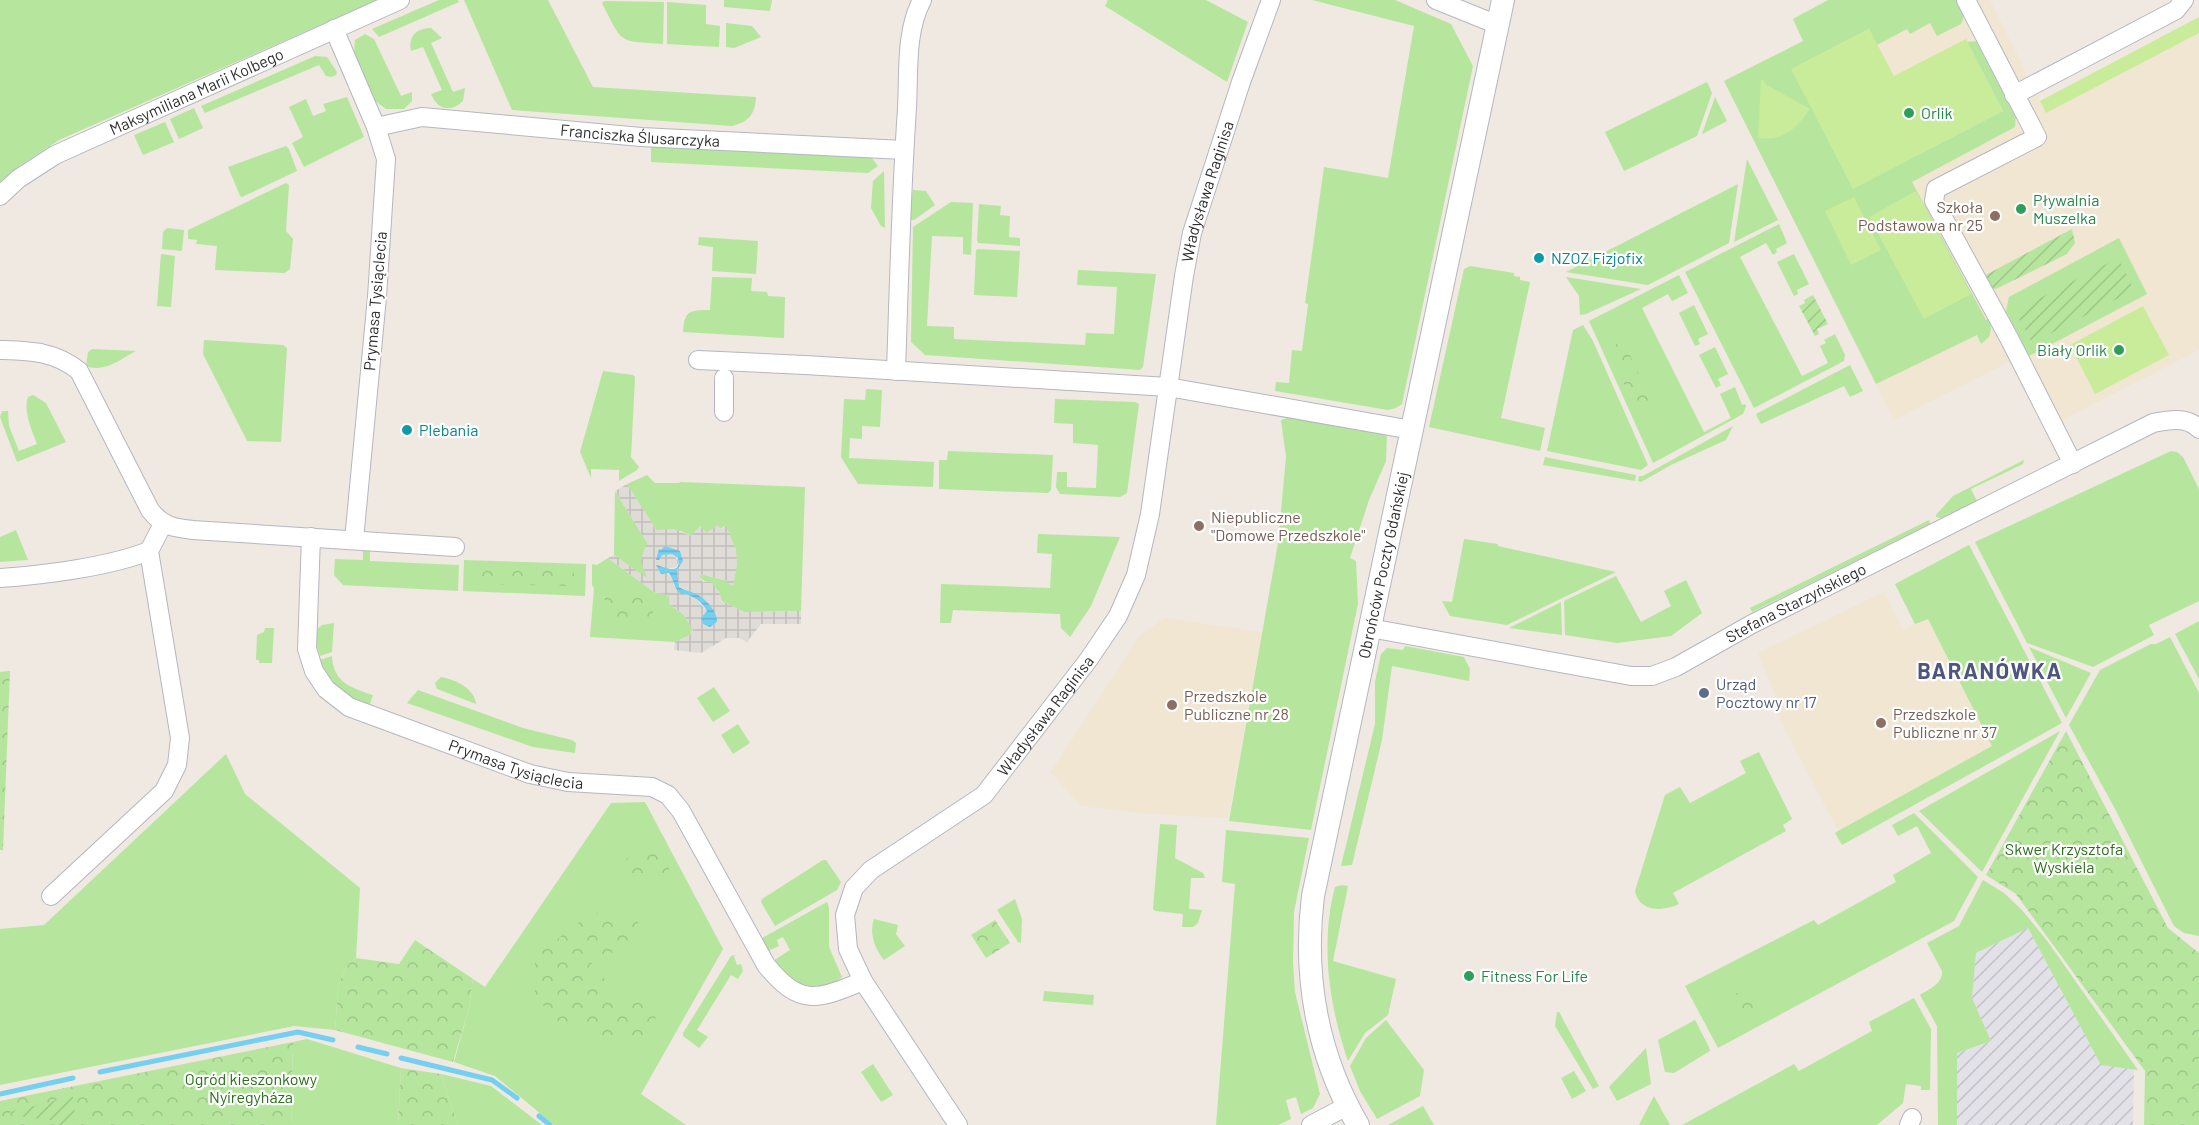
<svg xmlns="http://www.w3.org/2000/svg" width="2199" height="1125" viewBox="0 0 2199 1125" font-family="Barlow,sans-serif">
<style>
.industrial{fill:url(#industrial-furrows)}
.education{fill:#f0e6d1}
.grass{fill:#b6e59e}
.forest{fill:url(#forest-crowns)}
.garden{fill:url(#garden-furrows)}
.pitch{fill:#c9ec9a}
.plaza{fill:url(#plaza-grid);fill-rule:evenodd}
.water{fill:url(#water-rules)}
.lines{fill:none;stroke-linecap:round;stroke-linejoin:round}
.stream{stroke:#75cff0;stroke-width:5}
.minor-casing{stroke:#b4b7c1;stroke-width:20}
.tertiary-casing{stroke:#b4b7c1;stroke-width:24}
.minor{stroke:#fff;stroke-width:18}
.tertiary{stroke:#fff;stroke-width:22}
.leisure-dot{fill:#2e9e5b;stroke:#fff;stroke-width:2}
.education-dot{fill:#8d6e63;stroke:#fff;stroke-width:2}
.culture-dot{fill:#0f9aa8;stroke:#fff;stroke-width:2}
.service-dot{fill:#5c6f8a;stroke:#fff;stroke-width:2}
.labels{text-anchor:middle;stroke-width:4.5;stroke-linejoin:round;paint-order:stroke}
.street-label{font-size:16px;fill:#2e2e2e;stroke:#fff}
.leisure-label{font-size:16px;fill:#27864d;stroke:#fff;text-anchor:start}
.education-label{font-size:16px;fill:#785e54;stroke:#fff;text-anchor:start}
.culture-label{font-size:16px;fill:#0d838f;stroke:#fff;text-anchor:start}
.service-label{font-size:16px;fill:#4e5e75;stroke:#fff;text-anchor:start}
.park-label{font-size:16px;fill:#2c6e1b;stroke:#fff}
.district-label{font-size:22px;font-weight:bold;letter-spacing:1.5px;fill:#4d5680;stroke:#fff}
</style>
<defs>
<pattern id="industrial-furrows" width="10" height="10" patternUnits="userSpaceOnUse" patternTransform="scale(1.5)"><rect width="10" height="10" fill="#e3e1e8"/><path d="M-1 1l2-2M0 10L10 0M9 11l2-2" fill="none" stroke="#c3c1c7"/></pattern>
<pattern id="forest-crowns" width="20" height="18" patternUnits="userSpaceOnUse" patternTransform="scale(1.5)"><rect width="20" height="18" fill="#b6e59e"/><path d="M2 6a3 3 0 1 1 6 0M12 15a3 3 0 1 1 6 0" fill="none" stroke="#9dc588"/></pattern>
<pattern id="garden-furrows" width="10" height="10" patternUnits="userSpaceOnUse" patternTransform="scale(1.5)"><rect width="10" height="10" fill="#b6e59e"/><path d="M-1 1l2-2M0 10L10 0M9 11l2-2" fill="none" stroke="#9dc588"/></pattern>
<pattern id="plaza-grid" width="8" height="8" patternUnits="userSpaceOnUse" patternTransform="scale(1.5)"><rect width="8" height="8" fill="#dfdcd8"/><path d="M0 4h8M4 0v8" fill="none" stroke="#c0bdba"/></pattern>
<pattern id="water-rules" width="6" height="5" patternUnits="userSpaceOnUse" patternTransform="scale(1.5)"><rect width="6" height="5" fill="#75cff0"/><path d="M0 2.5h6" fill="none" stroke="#66b2ce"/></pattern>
</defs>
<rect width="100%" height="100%" fill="#efe9e1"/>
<!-- industrial -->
<polygon class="industrial" points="2028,928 2101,1064 2134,1069 2133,1125 1957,1125 1957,1053 1991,1041 1972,998 1976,953"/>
<!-- education -->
<g class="education">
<polygon points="1828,0 1990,0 2040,101 2199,17 2199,350 2045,429 2013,360 1894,420 1724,81 1803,41 1793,19"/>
<polygon points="1884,592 1903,630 1928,618 1992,746 1838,831 1770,700 1776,696 1758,653"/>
<polygon points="1165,618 1262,632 1228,818 1149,814 1081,806 1051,772 1139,637"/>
</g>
<!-- grass -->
<g class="grass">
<polygon points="0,0 377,0 59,140 19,166 0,183"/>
<polygon points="439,0 458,0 459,2 379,37 372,29"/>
<path d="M464 0H548L593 87 756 97C755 114 749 122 732 126L512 110Z"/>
<polygon points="724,0 772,0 770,11 724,7"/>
<polygon points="1108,0 1206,0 1248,22 1227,82 1105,6"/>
<polygon points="1312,0 1395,0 1451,24 1473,66 1402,404 1396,408 1388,410 1275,391 1276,382 1289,383 1292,350 1302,351 1308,304 1305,303 1324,167 1388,178 1414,26"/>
<polygon points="1828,0 1958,0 1965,13 1961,24 1937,36 1930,23 1910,34 1907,29 1877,45 1869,29 1792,69 1853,188 2003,111 1967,42 1979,41 2016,114 2015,127 1912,182 1977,303 1986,320 1989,319 1991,329 1989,337 1981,344 1977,335 1876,384 1724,81 1803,41 1793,19"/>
<path d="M605 1 664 2 663 44C617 41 623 44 602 3Z"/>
<polygon points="667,2 706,5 706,24 720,26 719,47 667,44"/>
<polygon points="726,23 752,26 761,37 734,48 726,47"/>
<path d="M431 28 442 38 431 43 453 92 465 88 463 101C450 113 438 110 431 94L442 90 423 47 411 51C408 37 416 28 431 28Z"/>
<polygon points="365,34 374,39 401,96 412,92 412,101 404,109 386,109 375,101 354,54 355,40"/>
<polygon points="315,56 327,57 337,72 336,75 331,77 326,76 319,65 205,113 201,106"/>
<polygon points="1707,82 1712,93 1697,136 1624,171 1605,132"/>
<polygon points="347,97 364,137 304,167 292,143 303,137 289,107 306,99 313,116 326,111 323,104"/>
<polygon points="1715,97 1727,121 1702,134"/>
<polygon points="194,108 203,128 179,139 170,119"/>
<polygon points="165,122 174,142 143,155 134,135"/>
<polygon points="651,144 863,155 872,158 878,166 868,173 651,162"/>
<polygon points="286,146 289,149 297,171 242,197 240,196 228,167"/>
<polygon points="1747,159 1778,220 1734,242"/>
<polygon points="884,171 885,228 881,226 871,208 873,181"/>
<polygon points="286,183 289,185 286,231 293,239 290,269 285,273 215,270 217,246 196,244 197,240 188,239 188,230"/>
<polygon points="1738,184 1729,243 1648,285 1566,272"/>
<polygon points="913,190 926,191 935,205 914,220 909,220"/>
<polygon points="951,202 973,203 971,255 963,254 963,237 932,236 927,326 954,327 954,339 1085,345 1086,333 1114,334 1117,287 1077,285 1078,270 1156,274 1143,367 1140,370 925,355 911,342 913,227"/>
<polygon points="979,204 1001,206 1000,215 1010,216 1009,237 1020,238 1020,246 978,243 977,240"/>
<polygon points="1779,224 1787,243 1776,249 1777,252 1773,255 1766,243 1740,257 1802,376 1828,363 1820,346 1826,343 1824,340 1835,334 1845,355 1844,361 1754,408 1685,272"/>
<polygon points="167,228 184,230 182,251 162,249 163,232"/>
<polygon points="699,237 758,241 756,274 712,271 713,247 698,245"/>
<polygon points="2119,238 2147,294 2029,356 2006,311 2009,297"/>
<polygon points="978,249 1020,251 1017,297 974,295 976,250"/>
<polygon points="161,254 175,256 171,307 157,306"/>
<polygon points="1794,254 1809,284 1797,290 1798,294 1794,296 1777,262"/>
<polygon points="1470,266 1514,273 1514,276 1520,277 1520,280 1530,282 1501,418 1545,428 1540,451 1429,427 1464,269"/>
<polygon points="1679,275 1688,293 1672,301 1668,294 1642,308 1704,432 1731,418 1720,394 1735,387 1742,405 1745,404 1746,406 1743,414 1653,463 1589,321"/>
<path d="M712 277 752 278 751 291 767 292 768 296 785 297 784 338 683 332C684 310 691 310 710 310Z"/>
<polygon points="1566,277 1641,289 1586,314 1580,315 1579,296"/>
<polygon points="1694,305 1708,334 1698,339 1700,344 1695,346 1679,313"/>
<polygon points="1583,325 1593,341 1648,465 1641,470 1547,451 1573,330"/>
<polygon points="204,340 283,345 287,348 281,442 247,441 203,354"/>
<polygon points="1715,347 1728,374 1718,379 1721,385 1716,388 1699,355"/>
<path d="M92 349 136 351C121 359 104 373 86 366L88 352Z"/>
<polygon points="1850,365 1863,391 1850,397 1844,386 1761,424 1756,414"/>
<polygon points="603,371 633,375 635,377 631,457 639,467 637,470 619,481 619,470 591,469 591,478 580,452"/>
<polygon points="866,389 882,390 880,427 862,426 862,439 850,438 849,458 934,462 933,487 858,484 841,457 844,399 865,400"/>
<path d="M33 395 46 403 66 442 17 462 0 417 2 411H8L9 426 19 451 37 444C32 430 23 411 28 397Z"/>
<polygon points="1055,399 1135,402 1139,404 1127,493 1120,497 1060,494 1056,487 1057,472 1067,472 1067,487 1096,488 1098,445 1073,443 1073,424 1054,423"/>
<polygon points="1296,415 1387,433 1386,461 1369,500 1350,558 1356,561 1358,604 1311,830 1229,821 1278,543 1286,457 1281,420"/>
<polygon points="1733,426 1726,440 1671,465 1641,482 1638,481 1639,476 1643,476"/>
<polygon points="948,451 1053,455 1051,490 1048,493 939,489 939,460 947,460"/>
<polygon points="2171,451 2177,452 2183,457 2199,489 2199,601 2149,625 2154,635 2093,667 2027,643 1975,542"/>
<polygon points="1545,457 1636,475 1635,481 1543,465"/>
<polygon points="2024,460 2023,464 1971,489 1977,501 1941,518 1936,517 1936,515 1953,496"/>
<path d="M647 475 655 483H679L680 482 805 487 801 611 744 612 722 601 719 592 699 577 701 574 727 581 733 585C739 558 737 551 725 526L720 529 718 526 707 533 691 536 681 531 656 530 627 484Z"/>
<polygon points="615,491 648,544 642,556 648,580 614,555"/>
<polygon points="1929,520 1930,524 1752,612 1750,608"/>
<polygon points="16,530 28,560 0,562 0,537"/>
<polygon points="1038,534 1120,537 1091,606 1070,637 1061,628 1060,614 953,610 951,623 940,623 941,584 1050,588 1052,554 1037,553"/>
<polygon points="1464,539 1498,544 1498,546 1616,572 1507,625 1450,616 1442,601 1452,602"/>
<polygon points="1969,545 2062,723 1842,845 1835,833 1838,831 1992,746 1928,619 1915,624 1895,584"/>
<polygon points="363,548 370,548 370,561 459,565 458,591 343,585 334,575 335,559 363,560"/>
<polygon points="608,558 654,592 669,596 670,605 683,614 693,628 690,635 675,642 590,637 594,588 592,585 592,564 597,565"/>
<polygon points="464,560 586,564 585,596 463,591"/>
<polygon points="1616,576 1641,622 1671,606 1664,591 1686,580 1702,613 1671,636 1617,643 1565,635 1564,601"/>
<polygon points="1561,602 1562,635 1509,628"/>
<polygon points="2199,621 2199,679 2175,634"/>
<polygon points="334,623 332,652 320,656 317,647 316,630 322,625"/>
<polygon points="265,628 274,628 272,663 259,663 259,660 256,660 257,635 264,632"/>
<polygon points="2170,637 2199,693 2199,936 2184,933 2174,926 2114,807 2069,725 2100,670 2151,644 2156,644"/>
<polygon points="1405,646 1464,657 1470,669 1469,681 1392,666 1382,740 1352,865 1341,866 1375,724 1375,682 1381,654 1387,648 1403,650"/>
<polygon points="2029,647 2091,673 2066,718"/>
<path d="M332 656C333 682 351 688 373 695L370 704 366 706C343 693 329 686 320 660Z"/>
<path d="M441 677C456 680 474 688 476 704L437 689 435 683Z"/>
<polygon points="714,687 730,711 713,722 697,698"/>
<polygon points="418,690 523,728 572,740 576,743 575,753 533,747 407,703"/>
<polygon points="738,724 750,743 733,754 721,735"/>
<polygon points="2060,731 1982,872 1919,811"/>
<path d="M1759 752 1792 819 1783 825 1786 831 1673 893 1679 904C1663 912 1639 912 1635 891L1665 795 1680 787 1690 803 1746 773 1740 761Z"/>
<path d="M226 754 245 794 360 888 356 958C334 971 338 1007 335 1030L294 1026 0 1085V929L44 925Z"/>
<polygon points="645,802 723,949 641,1094 686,1125 554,1125 495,1076 454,1062 469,1008 473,979 485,987 611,803"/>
<polygon points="1914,813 1978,877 1954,921 1718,1048 1685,986 1814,920 1818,925 1896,882 1893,875 1931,853 1917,826 1898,836 1892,825"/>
<polygon points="1160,824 1177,825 1175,858 1203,873 1205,878 1191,878 1189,909 1202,910 1198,923 1193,927 1182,927 1183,914 1155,911 1153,909"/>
<polygon points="1226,830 1309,838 1294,912 1293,962 1295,992 1320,1094 1313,1108 1301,1114 1296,1097 1286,1100 1291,1119 1278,1125 1216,1125 1235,884 1222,882"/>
<polygon points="823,860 826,860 841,882 837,890 775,926 761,902 762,899"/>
<path d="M1983 880 2004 893 2022 910 2048 942 2138 1070 2101 1065 2028 928 1976 953 1972 998 1991 1041 1957 1053V1125H1938L1937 1026 1920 995C1929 989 1943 984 1942 971L1927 943 1959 926Z"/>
<path d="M1342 885 1348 886 1333 961 1396 979 1388 1015 1365 1033 1348 1061C1329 1005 1320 944 1335 887Z"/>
<polygon points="1015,899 1022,919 1021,943 1018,942 997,910"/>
<path d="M827 902 829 907V947L842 977C829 990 803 989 789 978 783 973 778 966 773 961L790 950 783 937 777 940 779 946 768 951 762 938Z"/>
<path d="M874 919 898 925 896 934 905 946 884 960C875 949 869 933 874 919Z"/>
<polygon points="735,955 737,955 734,956 737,965 741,964 743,971 738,979 731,975 697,1030 708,1037 699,1048 683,1036 683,1033 731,956"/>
<polygon points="1044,991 1094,995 1093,1005 1043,1001"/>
<polygon points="1914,998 1931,1029 1930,1090 1921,1090 1921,1086 1906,1084 1903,1103 1877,1125 1682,1125 1794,1064 1799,1071 1872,1031 1869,1022"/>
<polygon points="1557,1012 1559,1012 1599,1086 1593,1089 1555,1026"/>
<polygon points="1386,1020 1424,1070 1420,1096 1377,1119 1360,1091 1350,1066 1366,1038"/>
<polygon points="1695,1020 1709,1047 1710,1051 1674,1073 1665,1072 1658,1040"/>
<polygon points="307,1039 401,1068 398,1125 291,1125 293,1042"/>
<polygon points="1646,1048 1651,1084 1617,1101 1609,1087"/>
<polygon points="873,1064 893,1095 881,1102 861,1072"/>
<polygon points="1574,1071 1586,1091 1572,1099 1561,1078"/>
<polygon points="441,1074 491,1086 542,1125 458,1125"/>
<polygon points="1654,1096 1670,1125 1639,1125"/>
<polygon points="1423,1106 1434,1125 1388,1125"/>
</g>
<!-- forest -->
<g class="forest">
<polygon points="1623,341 1653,404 1638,412 1607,349"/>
<polygon points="476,569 574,570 574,586 476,584"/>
<polygon points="605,592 654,595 652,623 604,620"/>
<polygon points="10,671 3,850 0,850 0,672"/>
<polygon points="2066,731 2168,928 2199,953 2199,1125 2144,1125 2145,1071 2016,894 1986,875"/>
<polygon points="657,844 670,871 637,887 624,860"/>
<polygon points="601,912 637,916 640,942 590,961 617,995 661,1001 646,1047 563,1026 535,997 535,957 588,915"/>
<polygon points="995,920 1010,943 986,958 971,935"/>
<path d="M415 940 473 979 469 1008 453 1062 335 1030C338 1007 334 971 356 958L399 964Z"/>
<polygon points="1747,987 1764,1014 1743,1027 1727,999"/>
<polygon points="293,1042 291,1125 0,1125 0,1101"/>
<polygon points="401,1068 441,1074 458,1125 398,1125"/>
</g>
<!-- garden -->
<g class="garden">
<polygon points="2072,229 2075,243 2067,254 1996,289 1992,288 1982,277"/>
<polygon points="2118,258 2134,290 2032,343 2015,311"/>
<polygon points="1813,295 1828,324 1817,329 1819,334 1815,336 1799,306 1805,303 1804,300"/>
<polygon points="67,1095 73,1097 75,1113 72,1125 60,1125 50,1120 11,1115 10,1112 13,1111 51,1102"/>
</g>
<!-- pitch -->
<g class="pitch">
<polygon points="2199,17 2199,33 2046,113 2040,101"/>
<polygon points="1869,29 1894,76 1966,39 2003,111 1853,189 1791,69"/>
<path d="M1761 80H1764L1765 84 1810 109C1796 129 1784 141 1758 138Z"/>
<polygon points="1916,191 1971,294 1924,319 1869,217"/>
<polygon points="1854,197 1881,250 1851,265 1825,211"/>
<polygon points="2143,306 2169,355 2095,394 2070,345"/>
</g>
<!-- plaza -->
<path class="plaza" d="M627 484 656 530 674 529 691 536 700 526 707 533 718 525 721 529 726 526 736 549 737 565 733 586 727 583V581L701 574 699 577 703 582H711L719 592 722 601 744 612 801 611V624H761L747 642 739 638H726L701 653 674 650 675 642 690 635 693 630 683 614 670 605 669 596 654 592 608 558 614 555 647 578 641 562 645 547 648 544 615 491ZM665 546 675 550 683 561 677 570 679 587 689 591 711 609 716 616 707 611 695 598 681 593 674 586 672 576 659 570 660 565 666 569 676 567 679 561 672 554H665L659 557Z"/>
<!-- water -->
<path class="water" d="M665 546 680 551 683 561 677 570 679 587C685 591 692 591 698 595 707 600 718 613 717 622L710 627 703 624 701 618 707 611C702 601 691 594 681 594 673 588 674 579 669 573L661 574 656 565C663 566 682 577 678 558L672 554 662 555 659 560H656L659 549 661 550Z"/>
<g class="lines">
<!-- stream -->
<g class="stream">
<polyline points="358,1047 387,1054"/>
<polyline points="401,1058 492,1080 517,1098"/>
<polyline points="100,1072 298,1032 333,1040"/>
<polyline points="0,1094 73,1078"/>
<polyline points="539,1116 550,1125"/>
</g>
<defs>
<g id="minor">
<polyline points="1436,0 1498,25"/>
<polyline points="1966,0 2037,137 1936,189 1934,201 2009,338 2073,464"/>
<polyline points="334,29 376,127 386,159 377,297 354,540"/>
<polyline points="2014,95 2176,10 2184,0"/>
<path id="s1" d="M376 127 422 117 641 137 904 150"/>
<path id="s2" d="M0 196 18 179 55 155 400 0"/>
<path d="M0 350C30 351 55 351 79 371L150 510C162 526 174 528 193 530L455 547"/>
<polyline points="698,360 805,365 1168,387 1412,430"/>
<path d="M896 371C899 283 901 196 907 108 909 73 905 32 922 0"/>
<polyline points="724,412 724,378"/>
<path id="s3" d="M311 537 307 649 314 671 326 689 349 707 530 774 568 782 652 787 668 795 681 811 766 965C800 1007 817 1000 863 981"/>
<path d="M0 578C44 575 108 567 149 551"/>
<path id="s4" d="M1370 628 1631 676H1652L1676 667 1752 624 2153 423C2168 420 2187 416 2199 429"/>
<polyline points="51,896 164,791 177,765 180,738 149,551 163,524"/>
<path id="s5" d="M958 1125 863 981 848 949 845 915 854 888 871 870 984 795 1089 659 1118 616 1136 575 1150 514 1184 276 1192 233 1241 82 1271 0"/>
<polyline points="1311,1125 1347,1106"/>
<polyline points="1909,1125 1912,1118"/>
</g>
<g id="tertiary">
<path id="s6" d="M1358 1125C1317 1055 1303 976 1313 896L1503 0"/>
</g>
</defs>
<!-- minor casing -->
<use href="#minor" class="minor-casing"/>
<!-- tertiary casing -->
<use href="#tertiary" class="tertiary-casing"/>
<!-- minor -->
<use href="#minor" class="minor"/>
<!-- tertiary -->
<use href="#tertiary" class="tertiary"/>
</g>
<!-- markers -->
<g class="leisure-dot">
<circle cx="1909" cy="113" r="6"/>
<circle cx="2021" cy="209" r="6"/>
<circle cx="2119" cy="350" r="6"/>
<circle cx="1469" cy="976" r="6"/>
</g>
<g class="education-dot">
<circle cx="1995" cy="216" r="6"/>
<circle cx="1199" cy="526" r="6"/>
<circle cx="1172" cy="705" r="6"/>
<circle cx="1881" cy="723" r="6"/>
</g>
<g class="culture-dot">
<circle cx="1539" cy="258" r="6"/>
<circle cx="407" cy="430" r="6"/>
</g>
<circle class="service-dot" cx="1704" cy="693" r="6"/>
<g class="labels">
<!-- street labels -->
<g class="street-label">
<text dy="6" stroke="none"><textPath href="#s2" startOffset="224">Maksymiliana Marii Kolbego</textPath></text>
<text dy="6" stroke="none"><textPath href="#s1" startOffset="266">Franciszka Ślusarczyka</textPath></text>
<text dy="6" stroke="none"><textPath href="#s5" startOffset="1090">Władysława Raginisa</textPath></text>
<text transform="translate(375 301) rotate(-85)" y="6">Prymasa Tysiąclecia</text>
<text dy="6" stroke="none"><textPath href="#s6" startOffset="576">Obrońców Poczty Gdańskiej</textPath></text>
<text dy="6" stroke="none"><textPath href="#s4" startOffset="448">Stefana Starzyńskiego</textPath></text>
<text dy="6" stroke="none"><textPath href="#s5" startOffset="531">Władysława Raginisa</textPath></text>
<text dy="6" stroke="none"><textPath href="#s3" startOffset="363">Prymasa Tysiąclecia</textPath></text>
</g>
<!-- leisure labels -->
<g class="leisure-label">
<text x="1921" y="119">Orlik</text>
<text x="2033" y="206">Pływalnia<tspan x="2033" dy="18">Muszelka</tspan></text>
<text x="2107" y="356" text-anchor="end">Biały Orlik</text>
<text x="1481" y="982">Fitness For Life</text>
</g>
<!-- education labels -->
<g class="education-label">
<text x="1983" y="213" text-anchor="end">Szkoła<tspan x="1983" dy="18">Podstawowa nr 25</tspan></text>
<text x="1211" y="523">Niepubliczne<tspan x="1211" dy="18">"Domowe Przedszkole"</tspan></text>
<text x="1184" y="702">Przedszkole<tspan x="1184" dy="18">Publiczne nr 28</tspan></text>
<text x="1893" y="720">Przedszkole<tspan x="1893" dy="18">Publiczne nr 37</tspan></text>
</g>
<!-- culture labels -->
<g class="culture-label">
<text x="1551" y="264">NZOZ Fizjofix</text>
<text x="419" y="436">Plebania</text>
</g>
<!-- service labels -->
<g class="service-label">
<text x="1716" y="690">Urząd<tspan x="1716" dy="18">Pocztowy nr 17</tspan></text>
</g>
<!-- park labels -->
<g class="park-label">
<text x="2064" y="855">Skwer Krzysztofa<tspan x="2064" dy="18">Wyskiela</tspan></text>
<text x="251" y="1085">Ogród kieszonkowy<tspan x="251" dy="18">Nyíregyháza</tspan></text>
</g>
<!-- district labels -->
<g class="district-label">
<text x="1990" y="679">BARANÓWKA</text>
</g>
</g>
</svg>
